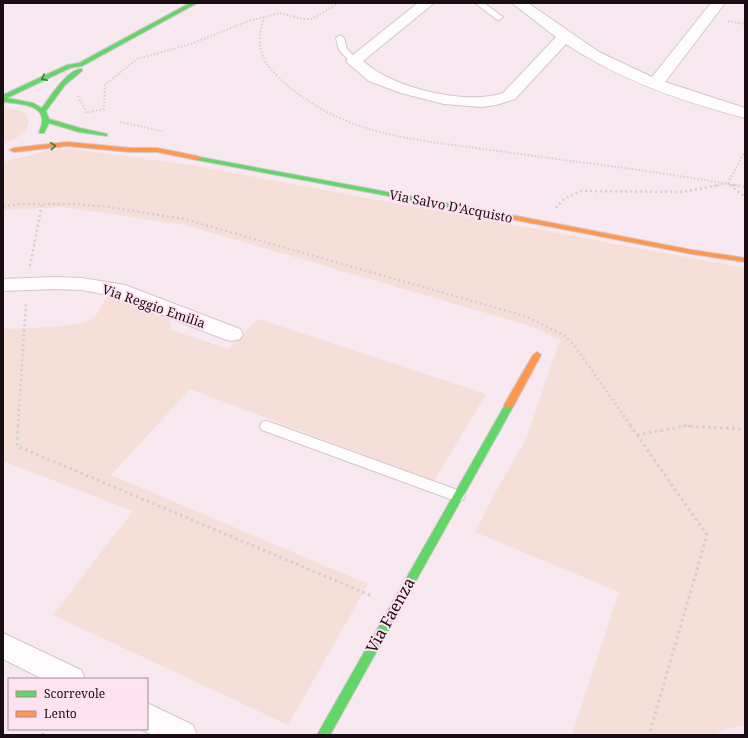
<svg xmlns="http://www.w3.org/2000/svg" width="748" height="738" viewBox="0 0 748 738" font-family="'Noto Serif',serif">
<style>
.green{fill:#f6ded9}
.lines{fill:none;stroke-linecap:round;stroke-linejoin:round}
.lane-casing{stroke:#d3c6cc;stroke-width:2}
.street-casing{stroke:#d3c6cc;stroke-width:2}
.fast-casing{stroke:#d3c6cc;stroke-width:2}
.slow-casing{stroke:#d3c6cc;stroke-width:2}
.path-far2{stroke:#d3cfd1;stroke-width:2;stroke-dasharray:1.5 2;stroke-linecap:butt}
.path-far1{stroke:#d3cfd1;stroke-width:2.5;stroke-dasharray:2 3;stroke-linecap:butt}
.path{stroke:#d3cfd1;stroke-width:3;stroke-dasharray:2.5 3.5;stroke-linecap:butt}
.lane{fill:#fefcfd;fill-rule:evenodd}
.street{fill:#fefcfd;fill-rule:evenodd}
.fast{fill:#63d668;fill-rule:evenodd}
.slow{fill:#ff974d;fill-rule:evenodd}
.oneway{stroke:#427c42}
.labels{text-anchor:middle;stroke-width:4;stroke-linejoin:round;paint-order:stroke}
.street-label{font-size:13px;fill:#1a0e14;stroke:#fee2ef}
.near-street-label{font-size:16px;fill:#1a0e14;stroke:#fee2ef}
</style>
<rect width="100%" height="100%" fill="#f8e8f0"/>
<!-- green -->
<g class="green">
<path d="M3 108C41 109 33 134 3 144Z"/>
<polygon points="70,149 184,164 745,268 745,725 726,729 714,735 572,735 619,592 475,532 490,502 526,439 560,340 534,327 185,225 63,207 3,210 3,162 50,150"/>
<path d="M108 295 169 317 171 330 228 349 258 319 486 394 434 481 190 389 111 475 368 584 288 725 53 615 133 511 3 461V329C23 328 74 328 90 320 98 316 103 303 108 295Z"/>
</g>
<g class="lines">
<defs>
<g id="lane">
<polygon points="475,3 484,3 503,17 499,20 496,19"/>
<polygon points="340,35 344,38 347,49 357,59 358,61 357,63 351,63 339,50 336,38"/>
<polygon points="267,421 463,492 465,496 463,500 458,502 453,500 262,430 260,426 262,422"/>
</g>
<g id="street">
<path d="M418 3H434L363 61C392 88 466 106 503 93L556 37 512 3H528L599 52 652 77 711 3H725L665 82 745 108V118C683 102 620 80 566 44L515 99 496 105 481 107 444 104 401 93 369 81 349 64 346 61 349 58Z"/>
<polygon points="54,277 82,278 125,285 240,329 243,334 240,339 232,341 224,339 114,296 82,290 54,289 3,291 3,279"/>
<polygon points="3,633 81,670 85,679 43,679 3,659"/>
<polygon points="147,703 193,725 197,735 152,735 141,729 147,729"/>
</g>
<g id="fast">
<path d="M190 3H197L82 66 70 68 7 98 33 103 42 108C49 98 69 67 82 69V71L65 85 46 111 49 119 80 128 107 134V136L79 132 49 123 44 133H40L39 132C52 105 23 104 3 102V95L67 65 79 63Z"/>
<polygon points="194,156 506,214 510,216 506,218 197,160 193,158"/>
<polygon points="509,402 512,403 514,405 330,735 317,735 506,403"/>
</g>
<g id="slow">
<polygon points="67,142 131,148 157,148 197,156 201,158 197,160 157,152 131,152 67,146 14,152 10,150 14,148"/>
<polygon points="503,214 506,214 692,250 745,258 745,262 692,254 506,218 502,216"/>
<polygon points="537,352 541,355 514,405 512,407 506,407 504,405 533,355"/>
</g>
</defs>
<!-- lane casing -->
<use href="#lane" class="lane-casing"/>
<!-- street casing -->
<use href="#street" class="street-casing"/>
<!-- fast casing -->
<use href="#fast" class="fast-casing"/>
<!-- slow casing -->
<use href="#slow" class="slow-casing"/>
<!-- path-far2 -->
<g class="path-far2">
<path d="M264 17C254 49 262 64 287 85 339 130 403 139 469 147 503 152 537 156 571 161 627 168 683 176 739 186"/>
<polyline points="728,21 745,24"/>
<polyline points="78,96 87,113"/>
<polyline points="89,112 104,109 105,85 137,59 191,44 248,21 281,13 302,19 312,19 338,3"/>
<polyline points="120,122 162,131"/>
<polyline points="728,183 745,151"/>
<polyline points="714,186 728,183 731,186"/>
</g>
<!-- path-far1 -->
<g class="path-far1">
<polyline points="730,185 745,197"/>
<polyline points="733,185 745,187"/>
<polyline points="3,206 23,204 74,204 109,207 184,219 525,316 565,336 574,345 631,426"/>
<polyline points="556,208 564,199 581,191 683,192 719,185"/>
<polyline points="30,266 42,204"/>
<polyline points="18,426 26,303"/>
<polyline points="683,426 693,426"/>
</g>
<!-- path -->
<g class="path">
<polyline points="18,425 17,446 372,596"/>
<polyline points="630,425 707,535 649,735"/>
<polyline points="637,435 685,426 745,429"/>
<polyline points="42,735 47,729"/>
</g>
<!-- lane -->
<use href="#lane" class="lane"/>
<!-- street -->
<use href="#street" class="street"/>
<!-- fast -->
<use href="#fast" class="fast"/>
<!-- slow -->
<use href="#slow" class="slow"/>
</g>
<!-- one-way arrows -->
<defs><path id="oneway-chevron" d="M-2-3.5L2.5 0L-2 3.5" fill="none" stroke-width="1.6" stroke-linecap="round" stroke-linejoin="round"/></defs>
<g class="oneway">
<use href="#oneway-chevron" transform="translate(44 78) rotate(153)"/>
<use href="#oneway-chevron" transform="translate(53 146) rotate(-6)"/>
</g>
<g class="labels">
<!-- street labels -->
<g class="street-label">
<text transform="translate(451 206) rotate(11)" y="5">Via Salvo D'Acquisto</text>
<text transform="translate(154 306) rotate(19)" y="5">Via Reggio Emilia</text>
</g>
<!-- near-street labels -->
<g class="near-street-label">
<text transform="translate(390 615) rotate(-61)" y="6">Via Faenza</text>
</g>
</g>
<!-- border -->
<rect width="748" height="738" fill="none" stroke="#1a0e14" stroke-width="8"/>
<!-- legend -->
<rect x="8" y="678" width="140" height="52" fill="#fee2ef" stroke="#a38d97"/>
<rect x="16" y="691" width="20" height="6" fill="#63d668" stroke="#a38d97"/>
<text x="44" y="698" font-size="12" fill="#1a0e14">Scorrevole</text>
<rect x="16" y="711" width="20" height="6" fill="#ff974d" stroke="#a38d97"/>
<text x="44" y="718" font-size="12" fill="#1a0e14">Lento</text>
</svg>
